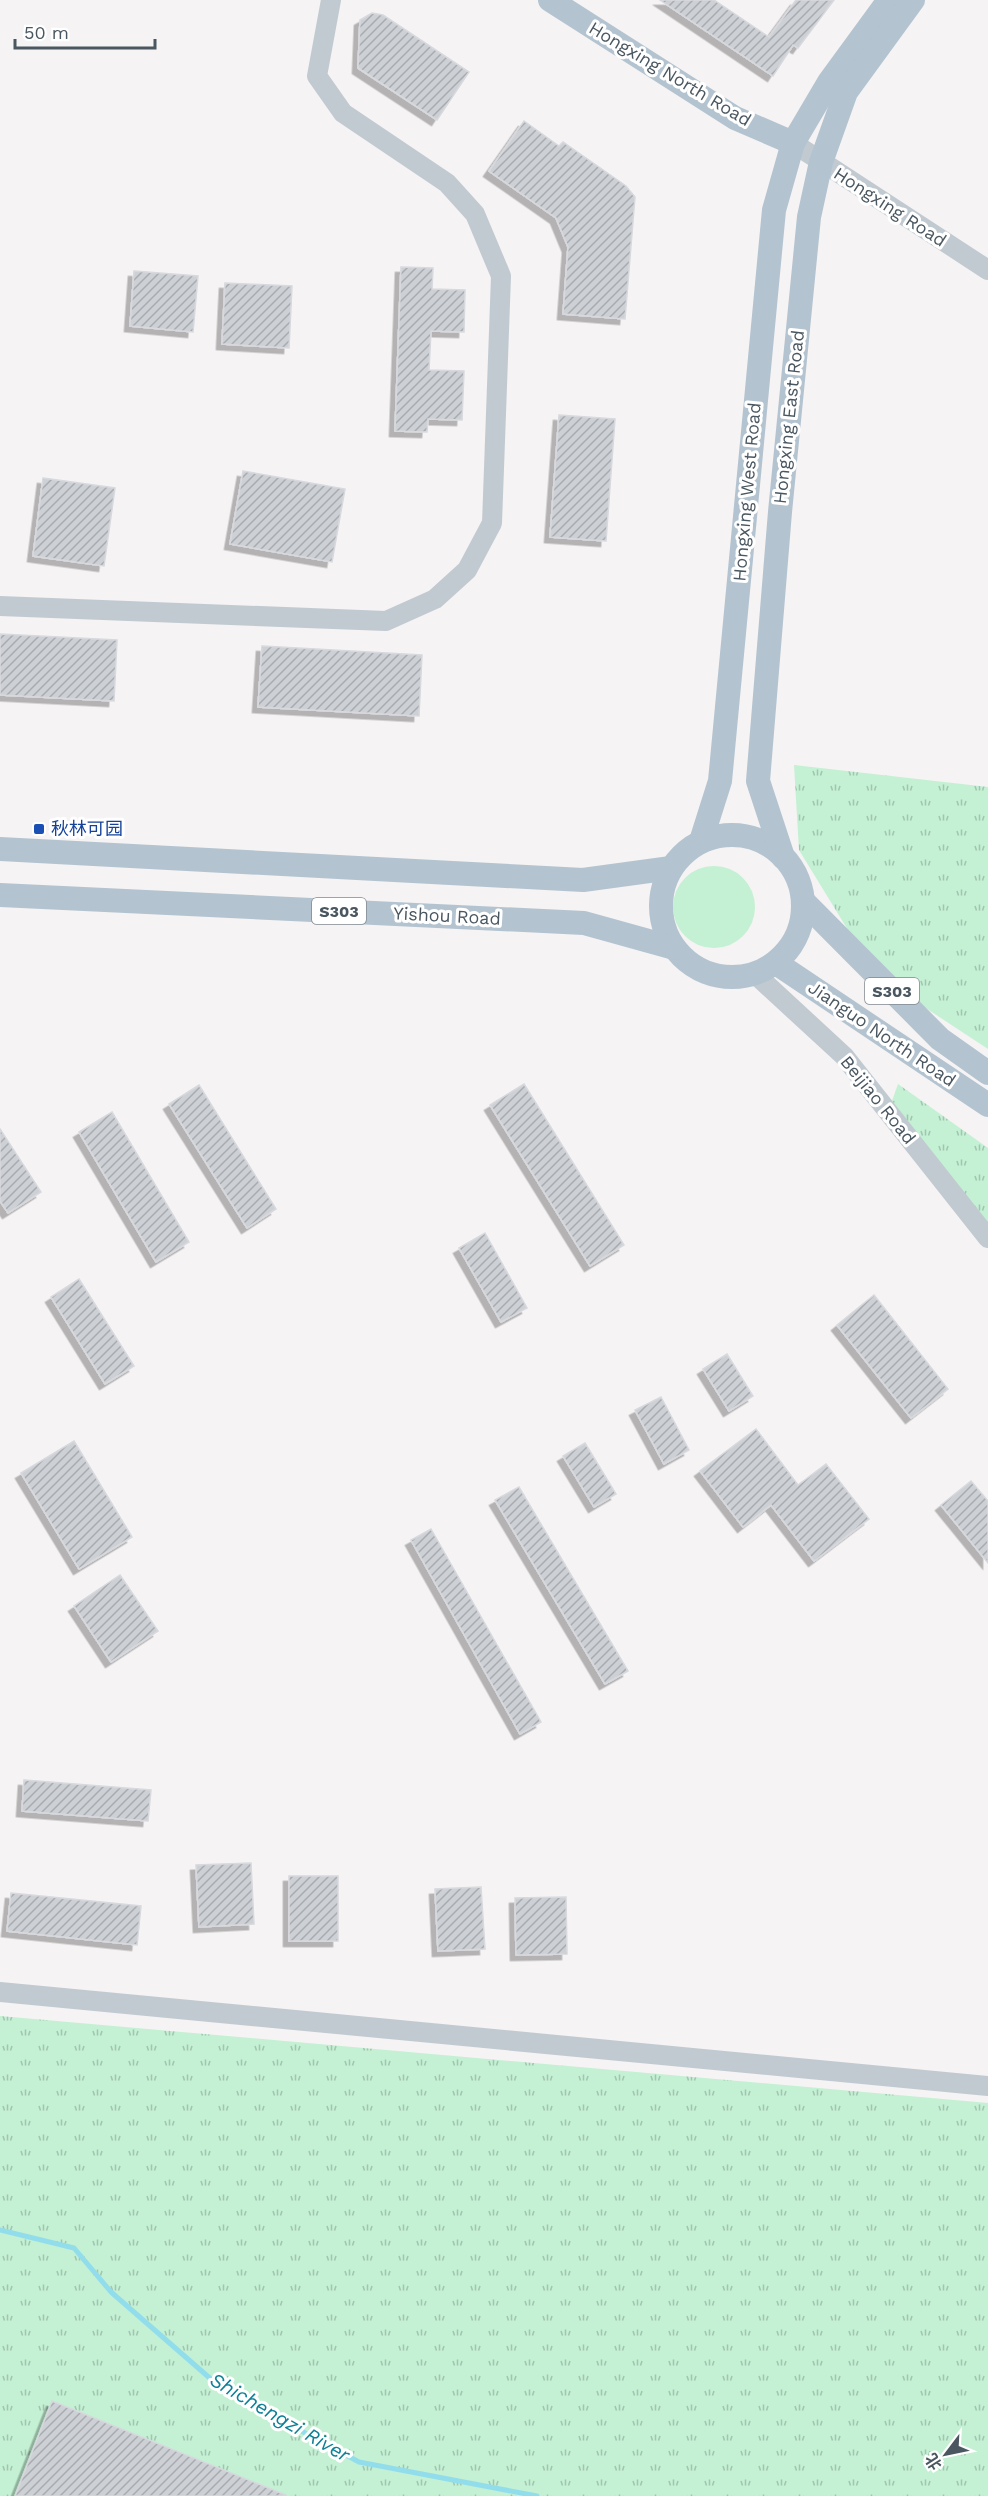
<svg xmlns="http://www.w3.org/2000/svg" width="988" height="2496" viewBox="0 0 988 2496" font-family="'Work Sans','Noto Sans SC',sans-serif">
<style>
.grass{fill:#c4f0d3}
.park{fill:url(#park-tufts)}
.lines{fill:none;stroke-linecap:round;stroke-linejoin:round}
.stream{stroke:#92ddec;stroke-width:5}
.building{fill:url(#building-hatch);stroke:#d7d9de;stroke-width:1.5;filter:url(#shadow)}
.minor{stroke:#c1cad1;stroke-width:20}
.major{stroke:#b3c3d0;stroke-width:24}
.transit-dot{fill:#1a4fb4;stroke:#fff;stroke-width:2}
.labels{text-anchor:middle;stroke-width:6;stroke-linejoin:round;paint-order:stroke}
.shield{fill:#fff;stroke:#808990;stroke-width:1.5}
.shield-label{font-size:16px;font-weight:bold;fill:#4a5760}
.street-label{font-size:18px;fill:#4a5760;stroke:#fff}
.transit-label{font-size:18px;fill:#164399;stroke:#fff;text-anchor:start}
.water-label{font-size:20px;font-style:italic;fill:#0e8097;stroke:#fff}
</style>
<defs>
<pattern id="park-tufts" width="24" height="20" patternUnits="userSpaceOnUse" patternTransform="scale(1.5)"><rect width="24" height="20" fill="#c4f0d3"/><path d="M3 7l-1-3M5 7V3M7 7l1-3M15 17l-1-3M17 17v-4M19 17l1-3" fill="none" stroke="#a1c5af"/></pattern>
<pattern id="building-hatch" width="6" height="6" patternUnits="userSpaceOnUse" patternTransform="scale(1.5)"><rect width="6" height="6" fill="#cdd0d5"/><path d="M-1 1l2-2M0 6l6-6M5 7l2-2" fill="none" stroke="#a8acb0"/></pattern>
<filter id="shadow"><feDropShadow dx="-5.5" dy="5.5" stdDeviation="0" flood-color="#0004"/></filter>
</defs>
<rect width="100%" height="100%" fill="#f5f3f3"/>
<!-- grass -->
<circle class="grass" cx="714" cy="907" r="41"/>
<!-- park -->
<g class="park">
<polygon points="794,765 988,787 988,1049 909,997 848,930 799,850"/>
<polygon points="898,1084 988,1148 988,1227 892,1101"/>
<polygon points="0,2016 988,2103 988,2496 0,2496"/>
</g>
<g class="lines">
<!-- stream -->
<polyline class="stream" points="0,2230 74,2248 111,2292 220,2387 359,2462 537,2496"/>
</g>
<!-- building -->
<g class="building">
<polygon points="660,0 714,0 769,37 796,0 834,0 798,48 793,45 773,76"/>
<polygon points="372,13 383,15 469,72 437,120 358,68 360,20"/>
<polygon points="524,121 559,146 563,142 626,186 635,197 625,319 563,314 568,247 556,218 489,171"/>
<polygon points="401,267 433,268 432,289 465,290 464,332 431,331 429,370 464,371 462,420 428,419 427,432 395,431"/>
<polygon points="134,271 198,276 193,332 130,326"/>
<polygon points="225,283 292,286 289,348 222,344"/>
<polygon points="559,415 615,419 606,541 550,537"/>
<polygon points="243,471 345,489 332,562 230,544"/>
<polygon points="43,478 115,488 104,566 33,556"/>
<polygon points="0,634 117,640 114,701 0,695"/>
<polygon points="262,646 422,655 419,716 258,707"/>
<polygon points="524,1084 624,1245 590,1266 490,1105"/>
<polygon points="199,1085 276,1209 247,1228 169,1104"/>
<polygon points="112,1112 189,1242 156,1262 79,1132"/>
<polygon points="0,1129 41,1192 8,1213 0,1201"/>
<polygon points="485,1233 527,1308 501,1322 459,1248"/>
<polygon points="79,1279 134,1366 105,1384 51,1297"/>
<polygon points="874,1295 948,1389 911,1418 837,1325"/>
<polygon points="727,1354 753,1396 729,1411 703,1369"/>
<polygon points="661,1397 689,1450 664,1464 635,1410"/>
<polygon points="756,1429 798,1485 826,1464 869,1519 814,1561 771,1505 743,1527 700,1471"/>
<polygon points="74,1441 132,1537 79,1569 21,1473"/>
<polygon points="585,1443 616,1494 594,1507 563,1456"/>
<polygon points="971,1481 988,1501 988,1563 941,1505"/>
<polygon points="519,1487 628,1671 605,1684 495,1500"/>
<polygon points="431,1529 541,1722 520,1734 411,1540"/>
<polygon points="120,1575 158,1631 111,1662 74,1606"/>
<polygon points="24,1780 151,1790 148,1821 22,1811"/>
<polygon points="251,1863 254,1924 199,1927 196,1865"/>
<rect x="289" y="1876" width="49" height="65"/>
<polygon points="481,1887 485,1949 438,1951 435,1889"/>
<polygon points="11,1893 141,1906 137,1945 7,1931"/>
<polygon points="566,1897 567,1954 516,1955 515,1898"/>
<polygon points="52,2401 286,2495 286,2496 15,2496"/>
</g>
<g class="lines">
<!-- minor -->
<g class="minor">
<polyline points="793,143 988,270"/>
<polyline points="0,606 386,621 435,599 467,570 492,523 501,276 475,214 447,183 343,113 317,76 331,0"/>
<polyline points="755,974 844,1056 988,1238"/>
<polyline points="0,1992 988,2086"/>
</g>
<!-- major -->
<g class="major">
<polyline points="550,0 735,118 793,143"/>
<circle cx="732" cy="906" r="71"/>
<polyline points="701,841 720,781 774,210 793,143 829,82 889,0"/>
<polyline points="0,849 583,880 671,868"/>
<polyline points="783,857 758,781 780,512 809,217 821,162 846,92 913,0"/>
<polyline points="0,895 584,923 674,948"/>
<polyline points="803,901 940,1039 988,1073"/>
<polyline points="776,963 988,1105"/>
</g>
</g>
<!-- markers -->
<rect class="transit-dot" x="33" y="823" width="12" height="12" rx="3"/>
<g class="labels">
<!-- shield labels -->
<g class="shield">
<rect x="312" y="898" width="54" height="26" rx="4.5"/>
<rect x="865" y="978" width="54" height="26" rx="4.5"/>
</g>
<g class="shield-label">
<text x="339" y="917">S303</text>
<text x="892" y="997">S303</text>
</g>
<!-- street labels -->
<g class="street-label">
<text transform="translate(670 74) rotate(31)" y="6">Hongxing North Road</text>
<text transform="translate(890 207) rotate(33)" y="6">Hongxing Road</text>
<text transform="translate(789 417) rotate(-84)" y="6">Hongxing East Road</text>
<text transform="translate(747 492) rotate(-85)" y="6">Hongxing West Road</text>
<text transform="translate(447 916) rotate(3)" y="6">Yishou Road</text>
<text transform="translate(882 1034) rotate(34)" y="6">Jianguo North Road</text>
<text transform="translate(878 1100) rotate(51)" y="6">Beijiao Road</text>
</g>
<!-- transit labels -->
<g class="transit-label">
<text x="51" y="835">秋林可园</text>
</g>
<!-- water labels -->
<g class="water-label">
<text transform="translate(280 2417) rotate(30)" y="7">Shichengzi River</text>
</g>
</g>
<!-- north arrow -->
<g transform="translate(946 2454) rotate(238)" stroke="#ffffff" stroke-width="4.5" paint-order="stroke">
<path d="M0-4.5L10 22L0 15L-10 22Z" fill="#4a5760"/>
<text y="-9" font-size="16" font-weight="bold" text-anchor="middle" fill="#4a5760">北</text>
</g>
<!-- scale -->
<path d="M15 39v9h140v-9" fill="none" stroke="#4a5760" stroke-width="3"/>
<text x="24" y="39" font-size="18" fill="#4a5760" stroke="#ffffff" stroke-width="4.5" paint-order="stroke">50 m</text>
</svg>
